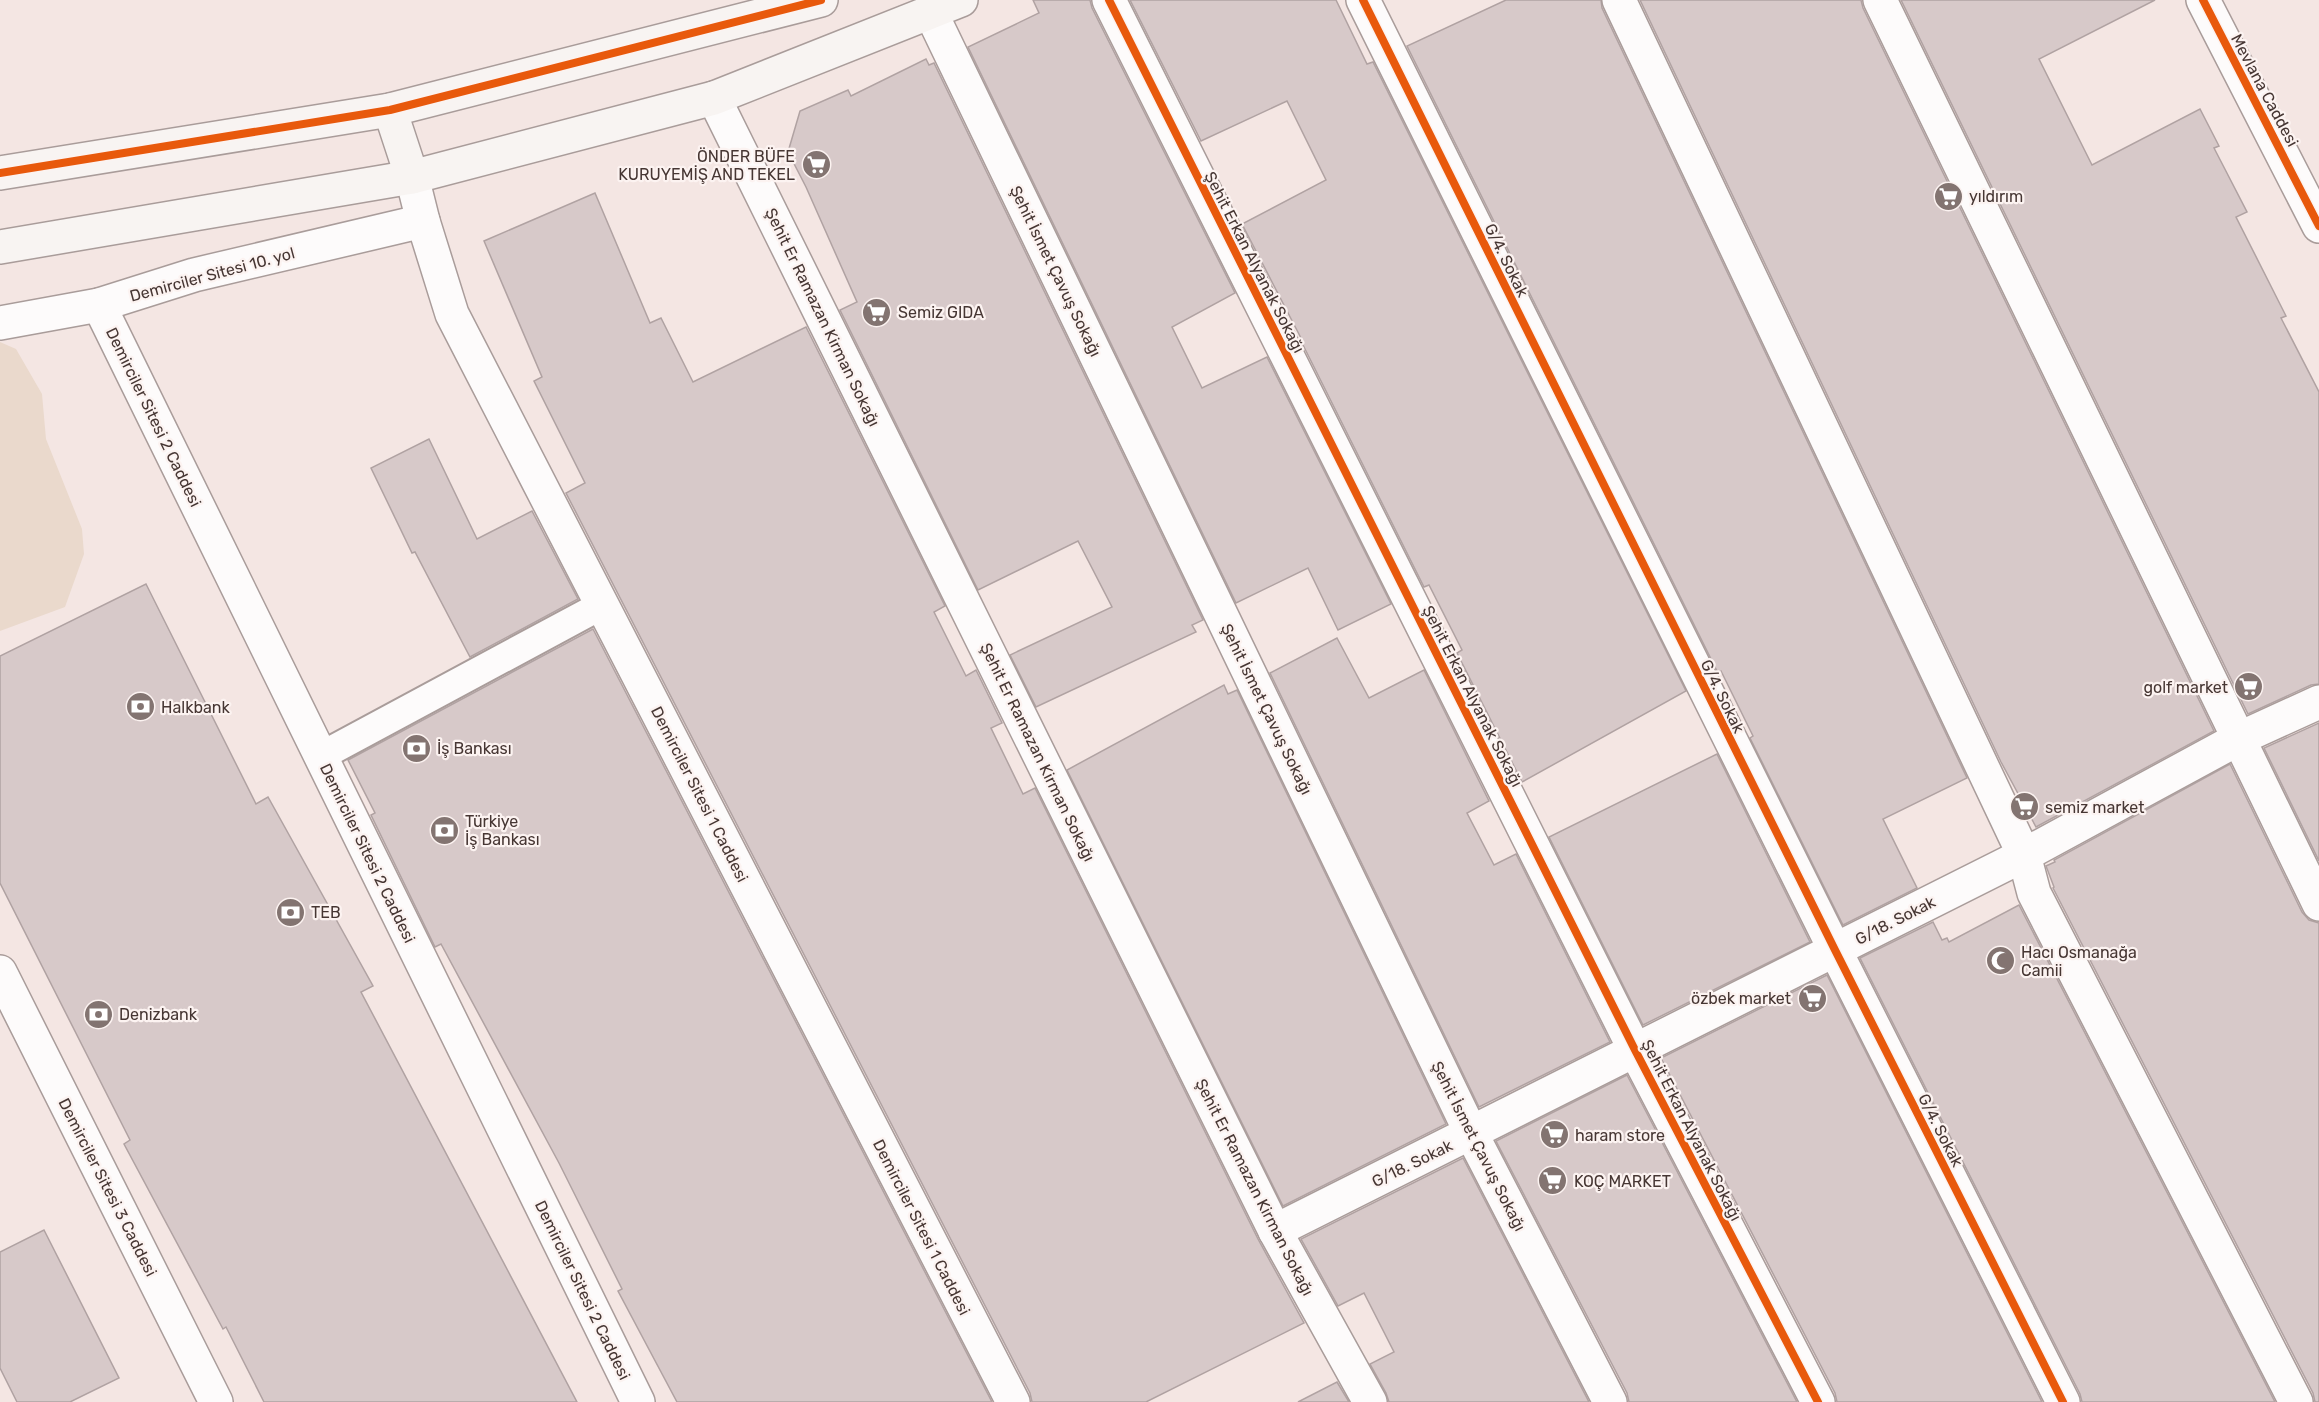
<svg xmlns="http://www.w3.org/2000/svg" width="2319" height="1402" viewBox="0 0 2319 1402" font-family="Rubik,sans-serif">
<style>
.green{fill:#ead9cc}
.building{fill:#d7c9c9;stroke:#b0a2a2;stroke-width:1.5}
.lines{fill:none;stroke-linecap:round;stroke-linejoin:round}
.service-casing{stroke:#a99c9a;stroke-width:32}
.minor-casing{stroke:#a99c9a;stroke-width:36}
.tertiary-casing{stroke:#a99c9a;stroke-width:36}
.secondary-casing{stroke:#a99c9a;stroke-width:36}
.service{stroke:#fdfbfb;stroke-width:28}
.minor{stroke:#fdfbfb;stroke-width:33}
.tertiary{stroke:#fdfbfb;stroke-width:33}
.secondary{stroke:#f8f4f2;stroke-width:33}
.cycleway-casing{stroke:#fcf3f1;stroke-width:11}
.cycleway{stroke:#e8590c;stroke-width:8}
.labels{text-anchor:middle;stroke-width:4.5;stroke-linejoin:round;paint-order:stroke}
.street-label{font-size:16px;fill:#463633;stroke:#fcf3f1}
.poi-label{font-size:16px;fill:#463633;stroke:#fcf3f1;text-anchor:start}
</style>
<rect width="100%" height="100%" fill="#f4e6e3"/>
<!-- green -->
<polygon class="green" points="0,342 16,349 42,394 46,439 82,529 84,554 65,607 0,631"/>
<!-- building -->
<g class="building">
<polygon points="1033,0 1090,0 1092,8 1235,293 1172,327 1202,388 1267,357 1391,604 1338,630 1308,568 1236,603 968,47 1039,13"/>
<polygon points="1130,0 1336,0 1367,64 1373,62 1686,691 1522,782 1457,653 1462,650 1429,585 1424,587 1301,341 1302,340 1242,224 1326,180 1287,101 1201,141"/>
<polygon points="1506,0 1601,0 1602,8 1967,778 1883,819 1917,888 1843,925 1750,738 1753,736 1721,671 1718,673 1407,46"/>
<polygon points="1640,0 1861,0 1863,8 2214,731 2036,827 2001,762"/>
<polygon points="1901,0 2155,0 2039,59 2092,165 2200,109 2219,146 2214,148 2247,212 2236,217 2286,316 2281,318 2319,392 2319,684 2311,685 2248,714"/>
<polygon points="926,59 929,65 934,63 1203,620 1192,625 1196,632 1036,707 1010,655 1112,607 1078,541 978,590 840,310 857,302 806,187 788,152 800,111 848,90 851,96"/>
<polygon points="595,193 650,323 661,318 693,382 806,327 945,606 934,612 966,676 976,670 1002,723 991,728 1023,794 1035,788 1258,1239 1304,1323 1146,1402 1032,1402 1030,1393 566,493 585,483 534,381 542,377 484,241"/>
<polygon points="429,439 477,539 532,511 578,599 470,657 415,552 412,553 371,468"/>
<polygon points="146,584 256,804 268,797 373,986 361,992 577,1402 264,1402 226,1327 223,1329 124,1144 130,1140 0,883 0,656"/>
<polygon points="593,629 992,1402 677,1402 618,1291 622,1289 559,1163 441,944 435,947 371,815 375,813 348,760"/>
<polygon points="1337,638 1369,698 1424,670 1489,801 1467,813 1494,865 1516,854 1610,1042 1479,1107 1270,673"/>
<polygon points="1224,685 1228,694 1237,690 1446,1124 1283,1206 1067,770"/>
<polygon points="2319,723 2319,861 2264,748"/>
<polygon points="1717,754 1810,942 1643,1025 1549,837"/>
<polygon points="2230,764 2302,912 2309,920 2319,923 2319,1402 2315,1402 2313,1393 2053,888 2054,887 2046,866 2055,862 2054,860"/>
<polygon points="2019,905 2275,1402 2082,1402 2080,1394 1860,958 1933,922 1942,940 1947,938 1949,942"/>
<polygon points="1827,975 2042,1402 1837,1402 1835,1393 1661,1058"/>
<polygon points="1627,1075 1797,1402 1629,1402 1627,1393 1496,1141"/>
<polygon points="1463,1158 1589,1402 1389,1402 1386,1393 1370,1364 1394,1352 1364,1293 1338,1306 1301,1239"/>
<polygon points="44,1230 119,1378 70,1402 17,1402 0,1368 0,1252"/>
<polygon points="1337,1382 1349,1402 1298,1402"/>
</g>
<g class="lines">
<defs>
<polyline id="service" points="321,756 602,605"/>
<g id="minor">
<polyline points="1109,0 1635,1050 1818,1402"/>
<polyline points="1363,0 1835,950 2063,1402"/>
<polyline points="1619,0 2024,855 2034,893 2296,1402"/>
<polyline points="1880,0 2319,904"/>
<polyline points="931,13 1471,1133 1610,1402"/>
<polyline points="714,98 1275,1231 1370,1402"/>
<polyline points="412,177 423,221 452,314 1013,1402"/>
<polyline points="99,305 638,1402"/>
<polyline points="0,323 99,305 194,275 423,221"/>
<polyline points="0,972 216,1402"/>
<polyline points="1275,1231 2024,855 2238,739 2319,702"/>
</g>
<polyline id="tertiary" points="2203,0 2319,226"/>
<g id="secondary">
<polyline points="390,110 412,177"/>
<polyline points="0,173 390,110 821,0"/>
<polyline points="0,247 412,177 714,98 961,0"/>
</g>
</defs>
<!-- service casing -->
<use href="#service" class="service-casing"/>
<!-- minor casing -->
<use href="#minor" class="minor-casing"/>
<!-- tertiary casing -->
<use href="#tertiary" class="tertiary-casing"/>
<!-- secondary casing -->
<use href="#secondary" class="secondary-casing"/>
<!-- service -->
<use href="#service" class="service"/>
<!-- minor -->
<use href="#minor" class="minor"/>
<!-- tertiary -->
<use href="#tertiary" class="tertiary"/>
<!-- secondary -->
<use href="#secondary" class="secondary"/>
<defs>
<g id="cycleway">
<polyline points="1109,0 1635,1050 1818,1402"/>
<polyline points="1363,0 1835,950 2063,1402"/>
<polyline points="2203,0 2319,226"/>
<polyline points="0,173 390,110 821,0"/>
</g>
</defs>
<!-- cycleway casing -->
<use href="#cycleway" class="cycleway-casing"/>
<!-- cycleway -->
<use href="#cycleway" class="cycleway"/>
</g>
<!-- icons -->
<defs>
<symbol id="supermarket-disc" viewBox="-11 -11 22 22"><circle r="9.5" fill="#837471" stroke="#fcf3f1"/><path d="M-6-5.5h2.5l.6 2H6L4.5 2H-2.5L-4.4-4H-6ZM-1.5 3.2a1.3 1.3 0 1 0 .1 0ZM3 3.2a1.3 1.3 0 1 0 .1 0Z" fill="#fff"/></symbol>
<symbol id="bank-disc" viewBox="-11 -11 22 22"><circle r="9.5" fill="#837471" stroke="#fcf3f1"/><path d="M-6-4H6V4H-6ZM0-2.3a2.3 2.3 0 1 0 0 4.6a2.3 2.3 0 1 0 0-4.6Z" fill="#fff"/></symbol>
<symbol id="mosque-disc" viewBox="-11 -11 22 22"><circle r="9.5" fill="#837471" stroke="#fcf3f1"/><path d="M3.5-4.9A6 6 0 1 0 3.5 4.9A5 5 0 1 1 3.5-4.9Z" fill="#fff"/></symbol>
</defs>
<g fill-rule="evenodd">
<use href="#supermarket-disc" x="800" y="148" width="33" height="33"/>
<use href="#supermarket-disc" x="1932" y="180" width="33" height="33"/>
<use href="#supermarket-disc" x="860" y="296" width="33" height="33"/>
<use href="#supermarket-disc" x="2232" y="670" width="33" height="33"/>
<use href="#bank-disc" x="124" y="690" width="33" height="33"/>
<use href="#bank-disc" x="400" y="732" width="33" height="33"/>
<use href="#supermarket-disc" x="2008" y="790" width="33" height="33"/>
<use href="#bank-disc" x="428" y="814" width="33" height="33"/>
<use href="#bank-disc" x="274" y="896" width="33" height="33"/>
<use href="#mosque-disc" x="1984" y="944" width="33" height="33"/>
<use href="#supermarket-disc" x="1796" y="982" width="33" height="33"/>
<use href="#bank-disc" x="82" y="998" width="33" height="33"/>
<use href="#supermarket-disc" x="1538" y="1118" width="33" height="33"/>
<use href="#supermarket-disc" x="1536" y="1164" width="33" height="33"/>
</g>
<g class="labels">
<!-- street labels -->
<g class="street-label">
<text transform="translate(2265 90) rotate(62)" y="6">Mevlana Caddesi</text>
<text transform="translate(1507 260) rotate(64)" y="6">G/4. Sokak</text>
<text transform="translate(1255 262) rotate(63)" y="6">Şehit Erkan Alyanak Sokağı</text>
<text transform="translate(1056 271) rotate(64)" y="6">Şehit İsmet Çavuş Sokağı</text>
<text transform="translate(212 274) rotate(-15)" y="6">Demirciler Sitesi 10. yol</text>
<text transform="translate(823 317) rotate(64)" y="6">Şehit Er Ramazan Kirman Sokağı</text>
<text transform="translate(154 417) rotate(64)" y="6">Demirciler Sitesi 2 Caddesi</text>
<text transform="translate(1473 696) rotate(63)" y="6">Şehit Erkan Alyanak Sokağı</text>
<text transform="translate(1723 696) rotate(64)" y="6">G/4. Sokak</text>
<text transform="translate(1267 709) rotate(64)" y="6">Şehit İsmet Çavuş Sokağı</text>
<text transform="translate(1038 752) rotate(64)" y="6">Şehit Er Ramazan Kirman Sokağı</text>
<text transform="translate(700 794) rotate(63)" y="6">Demirciler Sitesi 1 Caddesi</text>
<text transform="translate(368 853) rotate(64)" y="6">Demirciler Sitesi 2 Caddesi</text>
<text transform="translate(1895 920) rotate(-27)" y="6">G/18. Sokak</text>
<text transform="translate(1692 1130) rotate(63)" y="6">Şehit Erkan Alyanak Sokağı</text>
<text transform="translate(1941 1130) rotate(63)" y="6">G/4. Sokak</text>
<text transform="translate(1479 1146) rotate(63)" y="6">Şehit İsmet Çavuş Sokağı</text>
<text transform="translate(1412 1163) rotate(-26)" y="6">G/18. Sokak</text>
<text transform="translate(108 1187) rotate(63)" y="6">Demirciler Sitesi 3 Caddesi</text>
<text transform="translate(1255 1187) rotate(63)" y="6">Şehit Er Ramazan Kirman Sokağı</text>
<text transform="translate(922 1227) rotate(63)" y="6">Demirciler Sitesi 1 Caddesi</text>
<text transform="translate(583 1290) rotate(64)" y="6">Demirciler Sitesi 2 Caddesi</text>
</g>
<!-- poi labels -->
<g class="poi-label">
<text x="795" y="162" text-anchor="end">ÖNDER BÜFE<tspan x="795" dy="18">KURUYEMİŞ AND TEKEL</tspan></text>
<text x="1969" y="202">yıldırım</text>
<text x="898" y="318">Semiz GIDA</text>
<text x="2228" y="693" text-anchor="end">golf market</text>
<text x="161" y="713">Halkbank</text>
<text x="437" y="754">İş Bankası</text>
<text x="2045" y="813">semiz market</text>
<text x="465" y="827">Türkiye<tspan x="465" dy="18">İş Bankası</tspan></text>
<text x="311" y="918">TEB</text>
<text x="2021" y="958">Hacı Osmanağa<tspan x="2021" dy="18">Camii</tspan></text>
<text x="1791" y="1004" text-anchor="end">özbek market</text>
<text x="119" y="1020">Denizbank</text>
<text x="1575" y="1141">haram store</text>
<text x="1574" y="1187">KOÇ MARKET</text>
</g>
</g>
</svg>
